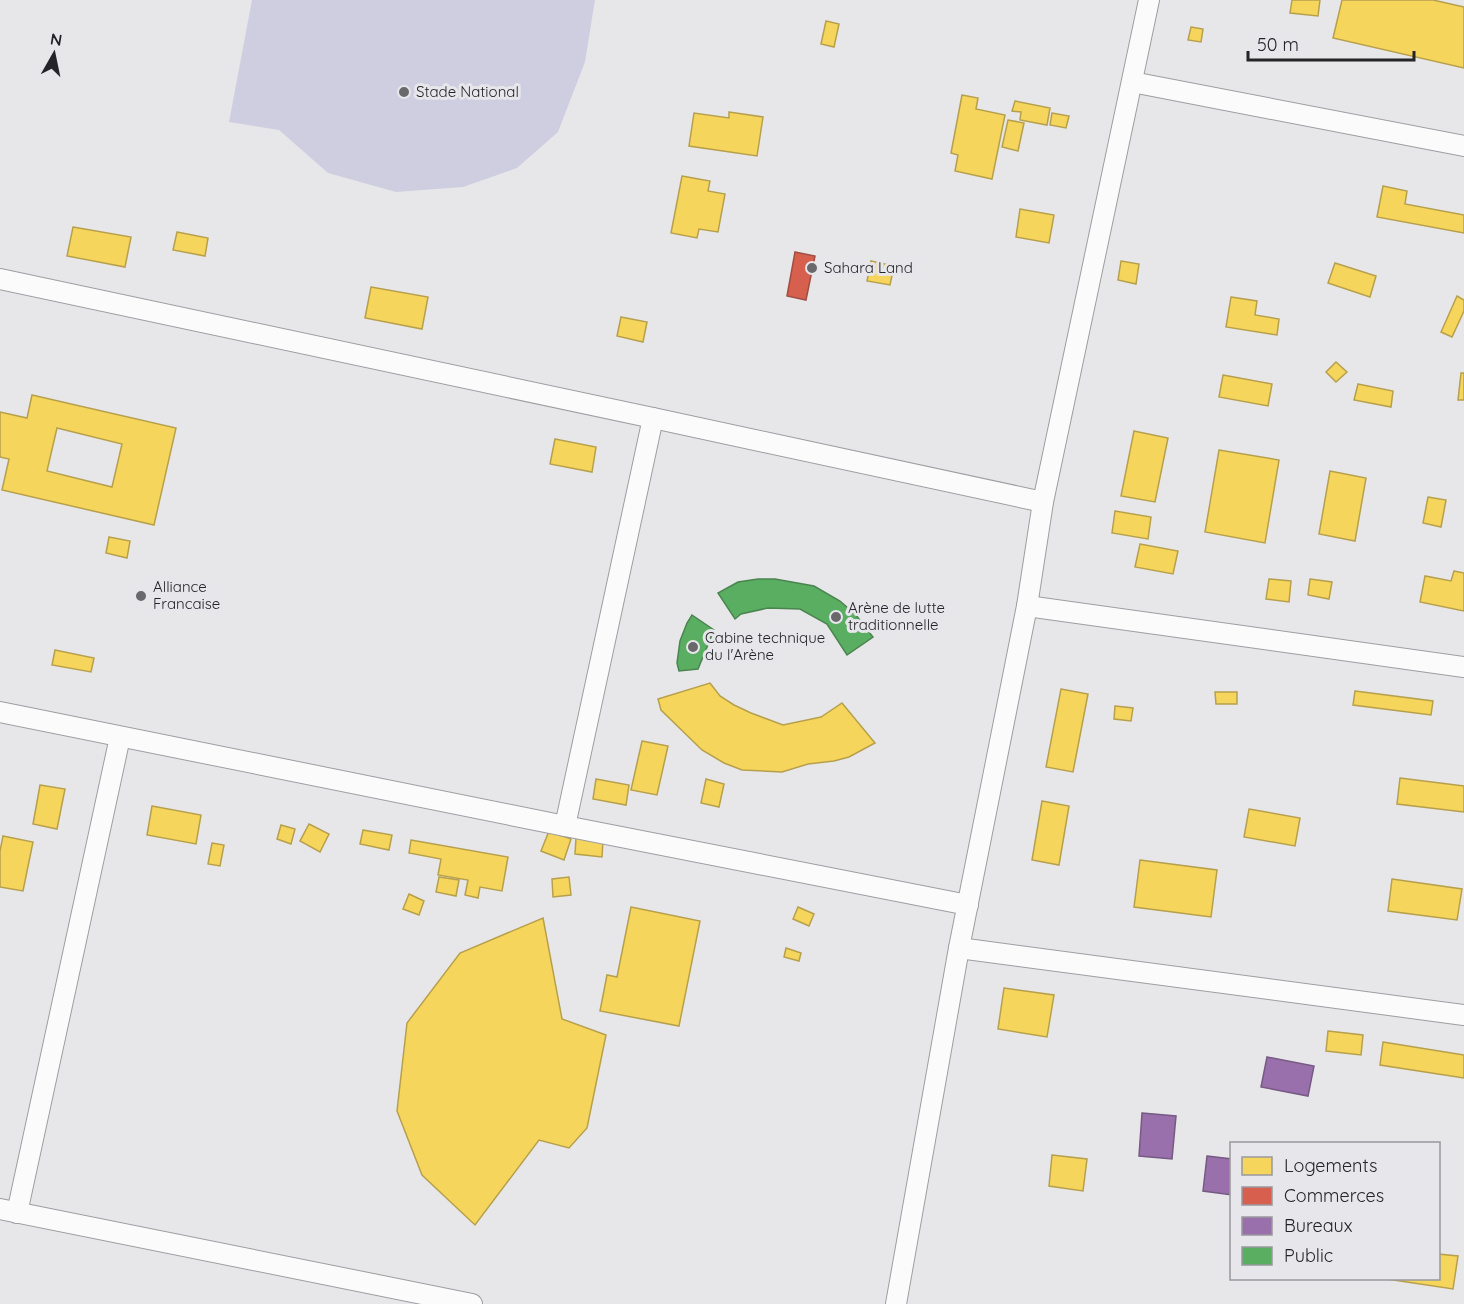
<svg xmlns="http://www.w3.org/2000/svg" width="1464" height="1304" viewBox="0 0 1464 1304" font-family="Quicksand,sans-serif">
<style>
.green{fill:#cfcee1}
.homes{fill:#f6d55c;stroke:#b7a04c;stroke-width:1.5;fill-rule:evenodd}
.shops{fill:#d6604d;stroke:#a14e42;stroke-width:1.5}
.offices{fill:#9970ab;stroke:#765a83;stroke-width:1.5}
.public{fill:#5aae61;stroke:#4a8550;stroke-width:1.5}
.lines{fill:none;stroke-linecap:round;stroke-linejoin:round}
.street-casing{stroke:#9e9ea1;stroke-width:22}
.street{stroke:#fbfbfc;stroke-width:20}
.poi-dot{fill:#69696b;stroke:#e6e6eb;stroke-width:2}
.labels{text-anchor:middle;stroke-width:6;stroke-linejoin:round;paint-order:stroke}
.poi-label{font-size:15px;fill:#252527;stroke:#e6e6eb;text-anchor:start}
</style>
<rect width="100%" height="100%" fill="#e7e7ea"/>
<!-- green -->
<polygon class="green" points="252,0 595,0 585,62 558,132 517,168 463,187 396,192 328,173 279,130 229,122"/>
<!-- homes -->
<g class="homes">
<polygon points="1292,0 1320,0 1318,16 1290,13"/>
<polygon points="1342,0 1433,0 1464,7 1464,68 1333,38"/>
<polygon points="826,21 839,24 834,47 821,44"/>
<polygon points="1191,27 1203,29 1201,42 1188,40"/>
<polygon points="962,95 978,98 976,109 1005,115 992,179 955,171 958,155 951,153"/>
<polygon points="1015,101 1050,108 1047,125 1020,120 1021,112 1012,111"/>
<polygon points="729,112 763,117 757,156 689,146 694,113 729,118"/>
<polygon points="1052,113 1069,116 1066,128 1050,125"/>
<polygon points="1008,120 1024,123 1018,151 1002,147"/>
<polygon points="682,176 710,181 708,191 725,194 718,232 699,229 697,238 671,233"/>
<polygon points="1383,186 1407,191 1405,204 1464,215 1464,233 1377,217"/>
<polygon points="1020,209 1054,215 1049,243 1016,237"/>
<polygon points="73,227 131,237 125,267 67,256"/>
<polygon points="177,232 208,238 205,256 173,250"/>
<polygon points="871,261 894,266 890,285 867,281"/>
<polygon points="1121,261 1139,264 1136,284 1118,280"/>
<polygon points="1335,263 1376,276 1370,297 1328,283"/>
<polygon points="371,287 428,297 422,329 365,318"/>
<polygon points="1457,296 1464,300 1464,311 1452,337 1441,332"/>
<polygon points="1231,297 1257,301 1255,315 1279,319 1277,335 1226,327"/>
<polygon points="621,317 647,322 643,342 617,336"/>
<polygon points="1336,362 1347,372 1336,382 1326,372"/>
<polygon points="1461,373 1464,373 1464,400 1458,400"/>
<polygon points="1223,375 1272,384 1268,406 1219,397"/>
<polygon points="1358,384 1393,391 1391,407 1354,400"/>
<path d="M32 395 176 428 154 525 2 490 9 459 0 457V412L27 418ZM57 428 122 444 112 487 47 471Z"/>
<polygon points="1134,431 1168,438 1155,502 1121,496"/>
<polygon points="555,439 596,447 592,472 550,464"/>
<polygon points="1219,450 1279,460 1265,543 1205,532"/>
<polygon points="1330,471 1366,478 1355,541 1319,534"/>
<polygon points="1428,497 1446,500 1441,527 1423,523"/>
<polygon points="1115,511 1151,517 1148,539 1112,533"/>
<polygon points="109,537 130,541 127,558 106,553"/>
<polygon points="1140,544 1178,551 1173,574 1135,567"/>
<polygon points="1454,571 1464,573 1464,611 1420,602 1425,576 1451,581"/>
<polygon points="1269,579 1291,581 1289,602 1266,599"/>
<polygon points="1310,579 1332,582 1329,599 1308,595"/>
<polygon points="55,650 94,658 91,672 52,665"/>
<polygon points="710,683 720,696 734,705 751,713 783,725 821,717 842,703 875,743 849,757 834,761 808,764 782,772 742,770 724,763 702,750 661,710 658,699"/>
<polygon points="1061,689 1088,694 1073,772 1046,767"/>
<polygon points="1355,691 1433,701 1431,715 1353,705"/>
<polygon points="1215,692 1237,692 1237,704 1216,704"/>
<polygon points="1115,706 1133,708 1131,721 1114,719"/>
<polygon points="642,741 668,746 657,795 631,790"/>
<polygon points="1400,778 1464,786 1464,812 1397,804"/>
<polygon points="596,779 629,785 626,805 593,799"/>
<polygon points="706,779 724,784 719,807 701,803"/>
<polygon points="40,785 65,789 57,829 33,824"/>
<polygon points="1042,801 1069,806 1059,865 1032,860"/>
<polygon points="152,806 201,815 196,844 147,835"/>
<polygon points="1249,809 1300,818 1295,846 1244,837"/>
<polygon points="309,824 329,834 320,852 300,841"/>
<polygon points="281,825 295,829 291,844 277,839"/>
<polygon points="363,830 392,835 389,850 360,844"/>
<polygon points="549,831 571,839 564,860 541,851"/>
<polygon points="3,836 33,842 23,891 0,887 0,851"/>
<polygon points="576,838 603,841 602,857 575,854"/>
<polygon points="411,840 508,857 502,891 480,887 478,898 465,895 468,880 438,875 441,859 409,853"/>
<polygon points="212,843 224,845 220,866 208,864"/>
<polygon points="1140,860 1217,870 1211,917 1134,907"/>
<polygon points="439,877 459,880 456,896 436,892"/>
<polygon points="569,877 571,895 553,897 552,879"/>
<polygon points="1392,879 1462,889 1457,920 1388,911"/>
<polygon points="409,894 424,901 419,915 403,909"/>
<polygon points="631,907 700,921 679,1026 600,1011 607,975 617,977"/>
<polygon points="798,907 814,914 809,926 793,919"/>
<polygon points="543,918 562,1019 606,1035 587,1128 569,1148 539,1140 475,1225 422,1175 397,1111 407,1023 460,953"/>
<polygon points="786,948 801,953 799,961 784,957"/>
<polygon points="1004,988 1054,995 1047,1037 998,1029"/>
<polygon points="1328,1031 1363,1035 1361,1055 1326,1051"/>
<polygon points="1383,1042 1464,1055 1464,1078 1380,1065"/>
<polygon points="1052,1155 1087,1159 1083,1191 1049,1186"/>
<polygon points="1438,1254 1458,1256 1453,1289 1380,1278 1438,1278"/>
</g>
<!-- shops -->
<polygon class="shops" points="795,252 815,256 806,300 787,296"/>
<!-- offices -->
<g class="offices">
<polygon points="1267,1057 1314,1066 1308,1096 1261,1087"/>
<polygon points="1142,1113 1176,1116 1172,1159 1139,1156"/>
<polygon points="1207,1156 1232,1159 1232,1195 1203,1191"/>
</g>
<!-- public -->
<g class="public">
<polygon points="758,579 775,579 814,586 840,601 856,615 873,637 847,655 827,624 800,609 768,608 741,614 735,619 718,593 738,582"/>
<polygon points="692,615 714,630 698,669 679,671 677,663 680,641 687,623"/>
</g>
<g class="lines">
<defs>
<g id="street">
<polyline points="1132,82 1464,146"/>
<polyline points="0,279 653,418 1043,502"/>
<polyline points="1027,606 1464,667"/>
<polyline points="0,712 565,826 968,905"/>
<polyline points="565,826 653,418"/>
<polyline points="959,948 1464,1015"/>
<polyline points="0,1209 472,1304"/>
<polyline points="17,1213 120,737"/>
<polyline points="896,1304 959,948 1027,606 1043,502 1149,0"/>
</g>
</defs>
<!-- street casing -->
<use href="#street" class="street-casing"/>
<!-- street -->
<use href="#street" class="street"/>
</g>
<!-- markers -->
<g class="poi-dot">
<circle cx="404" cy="92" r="6"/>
<circle cx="812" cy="268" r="6"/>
<circle cx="141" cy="596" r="6"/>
<circle cx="836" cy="617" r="6"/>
<circle cx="693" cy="647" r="6"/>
</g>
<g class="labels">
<!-- poi labels -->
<g class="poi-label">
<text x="416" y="97">Stade National</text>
<text x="824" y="273">Sahara Land</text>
<text x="153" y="592">Alliance<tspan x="153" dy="17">Francaise</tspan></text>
<text x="848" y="613">Arène de lutte<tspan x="848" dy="17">traditionnelle</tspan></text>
<text x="705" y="643">Cabine technique<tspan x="705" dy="17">du l'Arène</tspan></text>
</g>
</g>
<!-- legend -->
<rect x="1230" y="1142" width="210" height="138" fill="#e6e6eb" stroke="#99999d" stroke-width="1.5"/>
<rect x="1242" y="1157" width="30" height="18" fill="#f6d55c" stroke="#99999d" stroke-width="1.5"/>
<text x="1284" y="1172" font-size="18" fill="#252527">Logements</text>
<rect x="1242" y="1187" width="30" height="18" fill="#d6604d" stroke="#99999d" stroke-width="1.5"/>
<text x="1284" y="1202" font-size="18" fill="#252527">Commerces</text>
<rect x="1242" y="1217" width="30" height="18" fill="#9970ab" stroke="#99999d" stroke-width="1.5"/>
<text x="1284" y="1232" font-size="18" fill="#252527">Bureaux</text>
<rect x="1242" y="1247" width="30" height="18" fill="#5aae61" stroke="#99999d" stroke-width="1.5"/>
<text x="1284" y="1262" font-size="18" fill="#252527">Public</text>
<!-- north arrow -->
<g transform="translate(54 54) rotate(9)" stroke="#e6e6eb" stroke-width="4.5" paint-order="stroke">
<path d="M0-4.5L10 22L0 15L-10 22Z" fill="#252527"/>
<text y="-9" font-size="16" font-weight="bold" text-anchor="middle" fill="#252527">N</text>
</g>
<!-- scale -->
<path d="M1248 51v9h166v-9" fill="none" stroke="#252527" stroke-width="3"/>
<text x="1257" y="51" font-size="18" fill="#252527" stroke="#e6e6eb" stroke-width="4.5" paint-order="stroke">50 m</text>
</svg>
